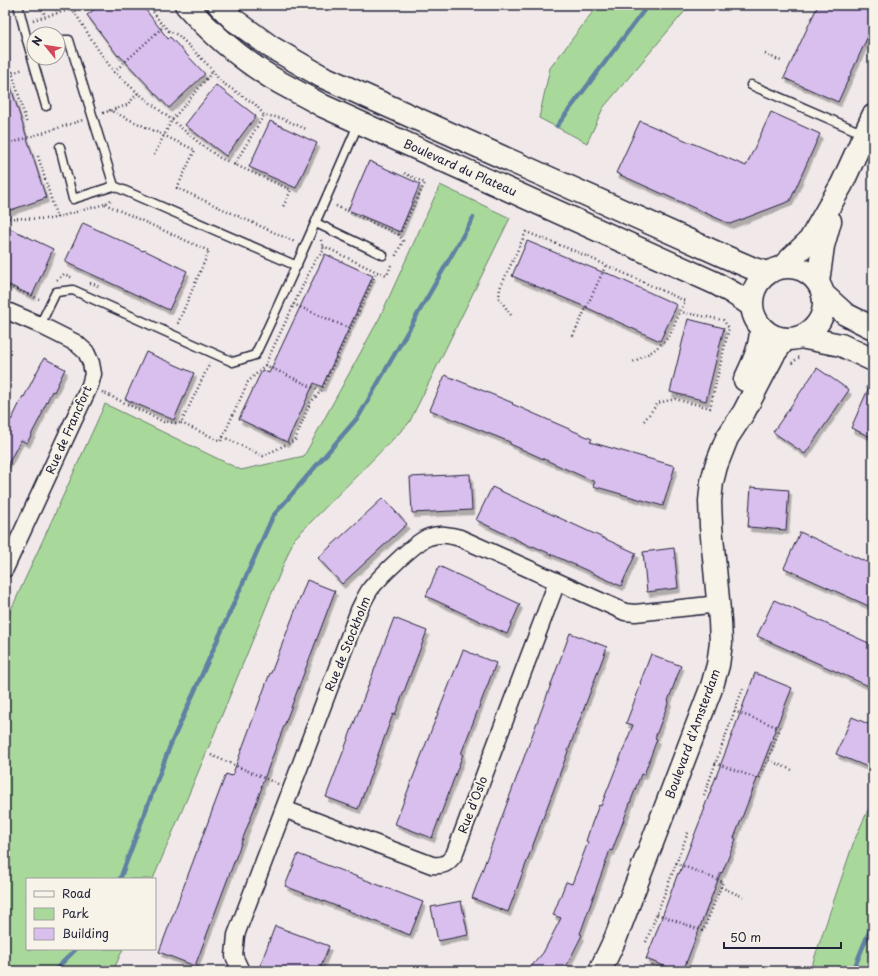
<svg xmlns="http://www.w3.org/2000/svg" width="878" height="976" viewBox="0 0 878 976" font-family="'Playpen Sans',sans-serif">
<style>
.green{fill:#a9d99a;stroke:#667e6a}
.lines{fill:none;stroke-linecap:round;stroke-linejoin:round}
.stream{stroke:#6280a3;stroke-width:4.5}
.building{fill:#d9bfed;stroke:#22223b;filter:url(#shadow)}
.lane-casing{stroke:#22223b;stroke-width:11}
.street-casing{stroke:#22223b;stroke-width:19}
.secondary-casing{stroke:#22223b;stroke-width:25}
.path{stroke:#22223b;stroke-width:2.5;stroke-dasharray:1 3;stroke-linecap:butt}
.lane{stroke:#f7f3e8;stroke-width:8}
.street{stroke:#f7f3e8;stroke-width:16}
.secondary{stroke:#f7f3e8;stroke-width:22}
.labels{text-anchor:middle;stroke-width:4;stroke-linejoin:round;paint-order:stroke}
.street-label{font-size:12px;fill:#22223b;stroke:#f7f3e8}
</style>
<defs>
<filter id="shadow"><feDropShadow dx="2.5" dy="4.5" stdDeviation="0" flood-color="#0004"/></filter>
</defs>
<rect width="100%" height="100%" fill="#f1e9e9"/>
<filter id="ink" filterUnits="userSpaceOnUse"><feTurbulence type="fractalNoise" baseFrequency=".025" numOctaves="2"/><feDisplacementMap in="SourceGraphic" scale="8" xChannelSelector="R" yChannelSelector="G"/><feConvolveMatrix kernelMatrix="1 2 1 2 8 2 1 2 1" color-interpolation-filters="sRGB"/></filter>
<g filter="url(#ink)">
<!-- green -->
<g class="green">
<polygon points="598,5 690,5 603,108 587,143 539,118 550,68"/>
<polygon points="440,185 510,218 409,423 294,539 210,744 153,879 27,879 27,949 123,949 113,971 5,971 5,958 6,957 5,956 5,623 105,404 241,470 304,456 380,317"/>
<polygon points="873,799 873,971 810,971 854,841"/>
</g>
<g class="lines">
<!-- stream -->
<g class="stream">
<polyline points="557,126 648,5"/>
<polyline points="120,879 170,746 273,516 359,416 473,218"/>
<polyline points="54,971 76,949"/>
<polyline points="853,971 873,922"/>
</g>
</g>
<!-- building -->
<g class="building">
<polygon points="100,5 142,5 168,39 170,37 205,74 169,108 119,55 118,56 87,15"/>
<polygon points="818,5 873,5 873,25 838,102 784,78"/>
<polygon points="5,75 7,75 46,198 5,212"/>
<polygon points="216,85 256,116 226,156 185,125"/>
<polygon points="771,112 820,134 790,201 730,224 616,173 640,121 746,166"/>
<polygon points="270,121 317,143 296,188 249,167"/>
<polygon points="369,161 420,184 400,232 348,210"/>
<polygon points="83,223 143,251 144,250 187,271 169,310 65,262"/>
<polygon points="5,226 53,249 32,296 5,283"/>
<polygon points="527,241 607,274 607,273 677,305 660,341 583,306 512,276"/>
<polygon points="325,254 373,276 322,387 314,383 287,442 239,419 262,370 269,373"/>
<polygon points="688,319 724,328 706,401 670,392"/>
<polygon points="146,352 194,373 174,420 125,399"/>
<polygon points="44,358 65,369 54,392 52,391 42,412 43,412 27,443 21,440 5,469 5,429 11,419 12,419 23,396 24,397"/>
<polygon points="817,368 849,390 805,454 773,432"/>
<polygon points="445,375 513,403 512,404 592,439 590,442 675,466 663,506 593,486 595,482 510,444 510,442 430,410"/>
<polygon points="873,378 873,438 851,428"/>
<polygon points="470,474 472,510 412,513 410,477"/>
<polygon points="492,487 636,553 621,586 533,546 532,547 476,520"/>
<polygon points="751,487 789,490 786,530 748,527"/>
<polygon points="383,498 407,524 342,584 318,558"/>
<polygon points="800,532 873,565 873,608 784,568"/>
<polygon points="674,548 678,588 647,592 643,552"/>
<polygon points="439,566 520,604 507,634 426,596"/>
<polygon points="307,580 335,591 261,787 262,787 257,801 195,966 159,952 226,774 232,776 270,673 271,673"/>
<polygon points="774,600 873,645 873,688 757,636"/>
<polygon points="394,618 427,631 395,715 393,714 358,809 326,797"/>
<polygon points="570,633 607,647 508,912 472,898"/>
<polygon points="463,650 496,663 461,754 463,754 432,838 395,824 427,741"/>
<polygon points="651,654 681,666 668,701 669,701 655,738 657,739 644,775 641,774 612,851 610,850 580,934 582,935 564,971 527,971 543,953 561,918 553,915 566,882 572,884 588,842 586,841 592,823 599,805 601,806 633,725 626,723 641,684 640,683"/>
<polygon points="755,673 792,688 772,738 773,738 734,838 736,839 722,873 721,872 683,971 677,971 646,959 655,936 678,873 679,874 705,808 704,808 732,735"/>
<polygon points="852,717 873,726 873,761 870,768 836,754"/>
<polygon points="298,854 423,902 410,935 285,886"/>
<polygon points="461,901 468,935 438,941 431,907"/>
<polygon points="275,926 329,946 319,971 274,971 260,966"/>
</g>
<g class="lines">
<defs>
<g id="lane">
<polyline points="18,5 27,40 34,40"/>
<polyline points="27,40 46,106"/>
<polyline points="58,40 69,40 114,186 297,266"/>
<polyline points="751,85 864,134"/>
<polyline points="60,147 73,199 114,186"/>
<polyline points="316,223 383,255"/>
<path d="M40 325 56 292 73 290 233 362 255 355C290 282 322 208 354 134L358 123"/>
</g>
<g id="street">
<polyline points="5,310 40,325 76,343 86,352 91,363 93,374 90,385 5,569"/>
<path d="M284 809 432 865C444 866 447 864 454 855L557 582"/>
<path d="M241 971 234 956 236 935 359 610C363 602 366 595 371 588 380 577 416 541 429 537 441 533 449 535 460 538L625 612 635 613 719 604"/>
</g>
<g id="secondary">
<path d="M186 5C210 32 241 59 272 78 289 88 306 96 323 106L715 283 733 293 751 305"/>
<polyline points="219,5 234,20 271,47 321,76 726,257 754,269 768,273"/>
<circle cx="788" cy="303" r="36"/>
<polyline points="782,267 810,240 842,184 873,116"/>
<polyline points="818,282 823,246 830,221"/>
<polyline points="823,294 845,314 873,328"/>
<polyline points="800,337 841,345 873,360"/>
<path d="M745 380C753 363 761 347 761 328"/>
<polyline points="600,971 616,937 712,686 718,665 721,643 720,621 711,526 710,501 712,482 716,466 727,438 744,412 774,354 785,339"/>
</g>
</defs>
<!-- lane casing -->
<use href="#lane" class="lane-casing"/>
<!-- street casing -->
<use href="#street" class="street-casing"/>
<!-- secondary casing -->
<use href="#secondary" class="secondary-casing"/>
<!-- path -->
<g class="path">
<polyline points="41,5 45,16"/>
<polyline points="55,5 57,13"/>
<polyline points="149,5 160,22 169,31 178,35 208,65 221,82 255,104 264,115 281,118 306,129"/>
<polyline points="72,8 97,48 114,72 138,93 172,120 198,142 220,158 291,190 282,209"/>
<polyline points="33,20 69,10 76,5"/>
<polyline points="5,48 27,124"/>
<polyline points="765,54 783,62"/>
<polyline points="114,72 164,26"/>
<polyline points="5,75 24,69"/>
<polyline points="109,110 195,150 177,188 295,242"/>
<polyline points="103,113 127,105 138,93"/>
<polyline points="5,145 83,120"/>
<polyline points="154,155 172,120 213,71"/>
<polyline points="38,156 57,218"/>
<polyline points="234,165 264,115"/>
<polyline points="105,204 209,251 178,323 177,323"/>
<polyline points="336,206 399,235 403,241 395,257"/>
<polyline points="5,218 51,219 105,204 111,200"/>
<polyline points="399,235 425,183 404,173"/>
<polyline points="323,246 377,272 387,275 392,263"/>
<polyline points="57,280 64,274 73,278"/>
<polyline points="90,283 97,285 99,288"/>
<polyline points="5,285 39,299"/>
<polyline points="293,304 351,329"/>
<polyline points="511,315 499,298 500,288 526,232 575,251 685,301 669,337 653,351 631,363"/>
<polyline points="573,336 606,265"/>
<polyline points="792,363 798,358 801,357"/>
<polyline points="265,365 321,391"/>
<polyline points="866,387 873,390"/>
<polyline points="102,392 164,422 181,423 210,363"/>
<polyline points="644,421 658,403 675,399 710,408 729,328 723,320 681,312"/>
<polyline points="181,423 221,441 248,382 265,365 315,260 324,250 321,240"/>
<polyline points="223,437 263,456 295,440 310,403 321,391 377,272"/>
<polyline points="734,711 780,728 768,760 792,770"/>
<polyline points="211,755 278,784"/>
<polyline points="715,763 759,779 768,760"/>
<polyline points="704,795 743,688"/>
<polyline points="676,863 723,882 721,887 743,897"/>
<polyline points="657,914 703,931 721,887"/>
<polyline points="646,942 689,830"/>
</g>
<!-- lane -->
<use href="#lane" class="lane"/>
<!-- street -->
<use href="#street" class="street"/>
<!-- secondary -->
<use href="#secondary" class="secondary"/>
</g>
</g>
<g class="labels">
<!-- street labels -->
<g class="street-label">
<text transform="translate(460 168) rotate(24)" y="4">Boulevard du Plateau</text>
<text transform="translate(69 430) rotate(-66)" y="4">Rue de Francfort</text>
<text transform="translate(348 644) rotate(-68)" y="4">Rue de Stockholm</text>
<text transform="translate(693 734) rotate(-70)" y="4">Boulevard d'Amsterdam</text>
<text transform="translate(473 805) rotate(-69)" y="4">Rue d'Oslo</text>
</g>
</g>
<!-- margin -->
<rect width="878" height="976" fill="none" stroke="#f7f3e8" stroke-width="20"/>
<rect x="10" y="10" width="858" height="956" fill="none" stroke="#22223b" stroke-width="1.5" filter="url(#ink)"/>
<!-- legend -->
<rect x="26" y="878" width="130" height="72" fill="#f7f3e8" stroke="#a29fa3"/>
<rect x="34" y="891" width="20" height="6" fill="#f7f3e8" stroke="#a29fa3"/>
<text x="62" y="898" font-size="12" fill="#22223b">Road</text>
<rect x="34" y="908" width="20" height="12" fill="#a9d99a" stroke="#a29fa3"/>
<text x="62" y="918" font-size="12" fill="#22223b">Park</text>
<rect x="34" y="928" width="20" height="12" fill="#d9bfed" stroke="#a29fa3"/>
<text x="62" y="938" font-size="12" fill="#22223b">Building</text>
<!-- north arrow -->
<g transform="translate(46 46) rotate(300)"><circle r="19" fill="#f7f3e8" stroke="#a29fa3"/>
<path d="M0-3L7 15L0 10L-7 15Z" fill="#d1495b"/>
<text y="-6" font-size="11" font-weight="bold" text-anchor="middle" fill="#22223b">N</text>
</g>
<!-- scale -->
<path d="M724 942v6h117v-6" fill="none" stroke="#22223b" stroke-width="2"/>
<text x="730" y="942" font-size="12" fill="#22223b" stroke="#f7f3e8" stroke-width="3" paint-order="stroke">50 m</text>
</svg>
